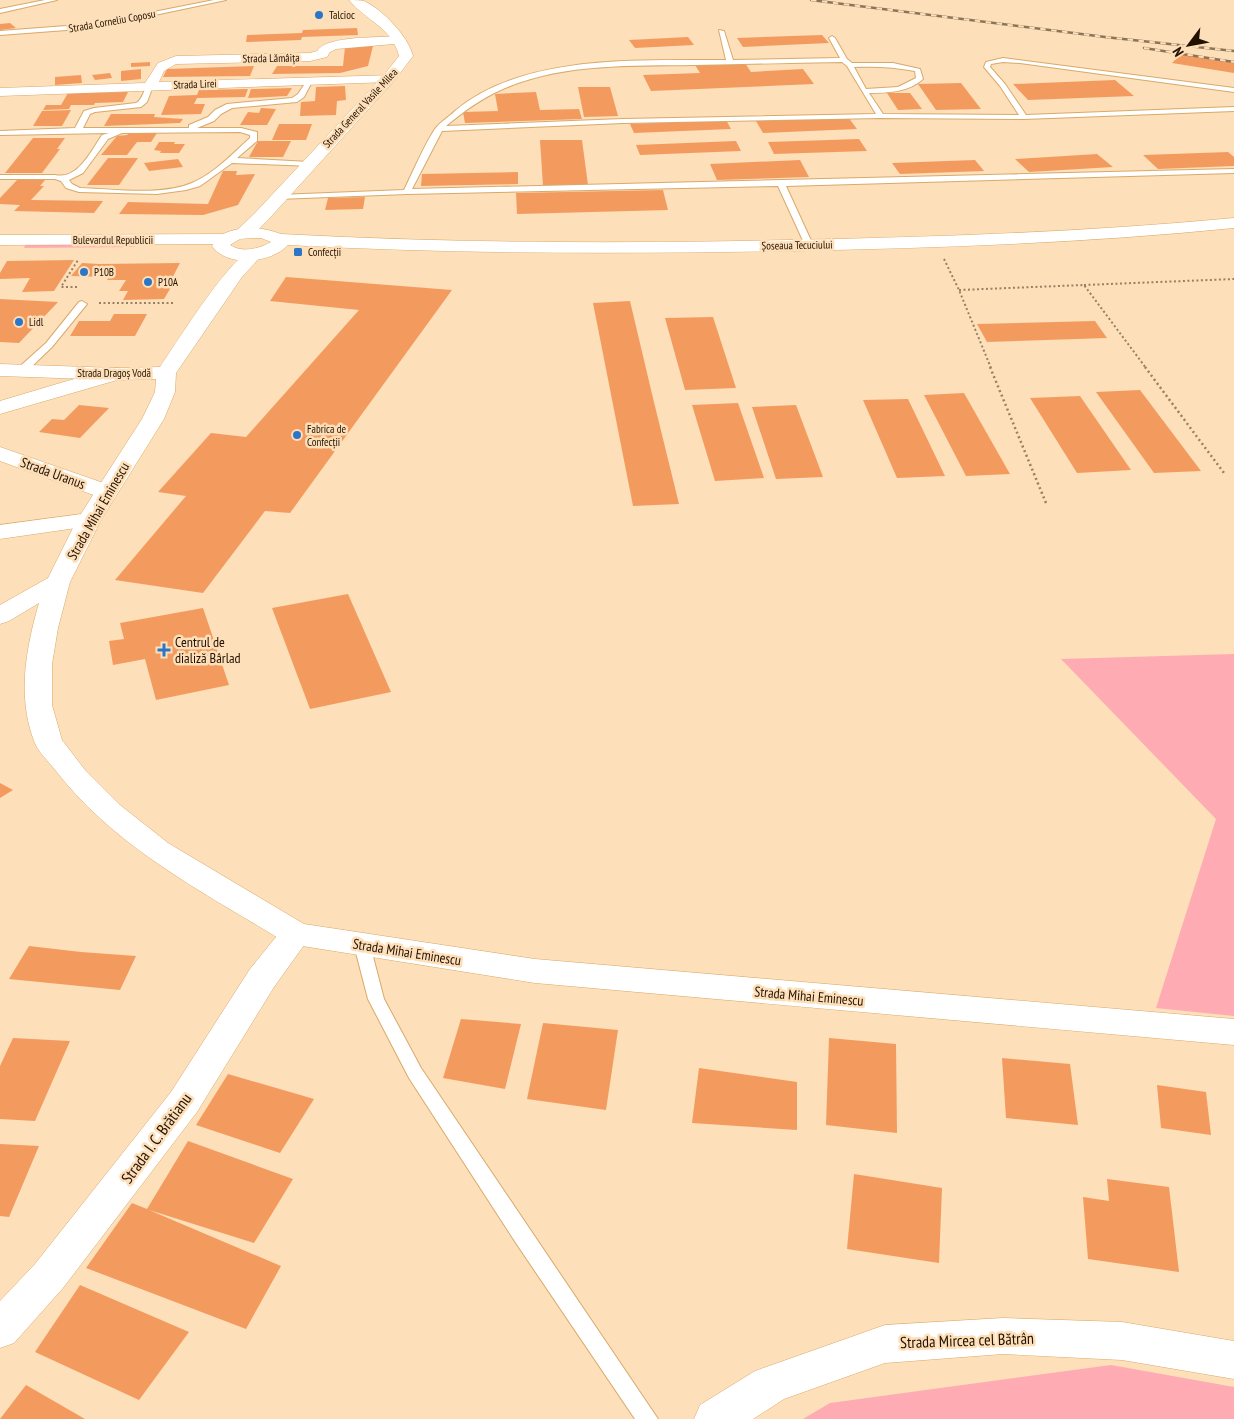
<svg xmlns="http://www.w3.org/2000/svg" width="1234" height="1419" viewBox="0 0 1234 1419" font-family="'PT Sans Narrow',sans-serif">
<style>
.green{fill:#ffabb3}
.building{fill:#f39b5f}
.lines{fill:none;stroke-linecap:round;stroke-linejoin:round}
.lane-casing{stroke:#d9a969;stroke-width:2}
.street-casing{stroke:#d9a969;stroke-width:1}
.secondary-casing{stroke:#d9a969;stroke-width:1}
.primary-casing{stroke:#d9a969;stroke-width:1}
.path-far1{stroke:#998064;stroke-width:2;stroke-dasharray:2 2.5;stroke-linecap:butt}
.path{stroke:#998064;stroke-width:2.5;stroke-dasharray:2 3;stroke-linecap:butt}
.lane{fill:#fff;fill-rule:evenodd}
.street{fill:#fff;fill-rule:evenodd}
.secondary{fill:#fff;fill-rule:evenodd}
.primary{fill:#fff;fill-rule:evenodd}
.rail-casing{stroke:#8c7459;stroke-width:2.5}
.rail{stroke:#fddfb9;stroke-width:2;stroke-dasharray:5.5;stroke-linecap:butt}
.poi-dot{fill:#2c76c7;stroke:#fddfb9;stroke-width:2}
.labels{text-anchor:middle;stroke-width:5;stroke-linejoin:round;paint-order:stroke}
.far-poi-label{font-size:11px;fill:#231100;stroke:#fddfb9;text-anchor:start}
.far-street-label{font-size:11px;fill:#231100;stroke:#fddfb9}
.street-label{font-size:14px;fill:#231100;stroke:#fddfb9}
.poi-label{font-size:14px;fill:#231100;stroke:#fddfb9;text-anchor:start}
.near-street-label{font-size:16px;fill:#231100;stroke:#fddfb9}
</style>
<rect width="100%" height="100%" fill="#fddfb9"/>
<!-- green -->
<g class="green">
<polygon points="26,244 137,244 135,247 24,248"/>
<polygon points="1234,654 1234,1016 1156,1008 1216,819 1061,659"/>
<polygon points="1111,1365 1234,1387 1234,1419 803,1419 830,1403"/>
</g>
<!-- building -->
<g class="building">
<polygon points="10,23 16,28 0,30 0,24"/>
<polygon points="357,28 358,35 302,37 301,40 246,42 247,35 302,33 303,30"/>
<polygon points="822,35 829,43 743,47 737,38"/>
<polygon points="688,37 694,45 635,48 629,40"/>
<polygon points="373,46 368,66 340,73 272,74 277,66 343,66 345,47"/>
<polygon points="1181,54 1234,63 1234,73 1172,63"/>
<polygon points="150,62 150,66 131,67 131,63"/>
<polygon points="745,63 751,72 803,69 814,84 651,91 643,75 700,73 695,65"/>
<polygon points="254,66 250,76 163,77 167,69"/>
<polygon points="141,69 141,79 121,81 121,71"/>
<polygon points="110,73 112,78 95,80 92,75"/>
<polygon points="81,75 82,83 55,85 55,77"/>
<polygon points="1115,80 1134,96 1028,100 1013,84"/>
<polygon points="961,83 981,109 936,110 918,84"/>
<polygon points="345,86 346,100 337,101 336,115 300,116 301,102 315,101 316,87"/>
<polygon points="578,87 610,87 618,116 584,117"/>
<polygon points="292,88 287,96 248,98 251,89"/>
<polygon points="248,89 245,97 197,98 194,104 205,104 201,114 161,115 169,96 197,95 199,90"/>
<polygon points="128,92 123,102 95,103 94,105 71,105 69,109 43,110 46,105 61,105 68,93"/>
<polygon points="536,92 540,110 579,109 582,119 465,123 463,112 498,111 495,94"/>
<polygon points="887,93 910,93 922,109 898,110"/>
<polygon points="261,108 276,109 267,125 240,125 248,112 259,113"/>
<polygon points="71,110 62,126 33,126 42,111"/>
<polygon points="111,114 155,114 154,117 183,119 180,123 104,126"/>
<polygon points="848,117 857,129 763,133 756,121"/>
<polygon points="726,120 731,129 634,133 630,124"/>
<polygon points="279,124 312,124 306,140 272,140"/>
<polygon points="129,133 157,133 151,142 137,142 127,155 101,155 117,136 127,135"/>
<polygon points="33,138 65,138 57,149 60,149 42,173 5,173"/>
<polygon points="859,139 867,151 774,154 768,142"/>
<polygon points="540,140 582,140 588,185 543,186"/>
<polygon points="258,141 291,141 283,157 249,157"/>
<polygon points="736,141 741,151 640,155 636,145"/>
<polygon points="159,142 175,142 174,144 185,144 179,153 160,153 161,151 154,150"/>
<polygon points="1228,152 1234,157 1234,166 1158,169 1143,155"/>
<polygon points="1097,154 1113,167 1029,172 1015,159"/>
<polygon points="108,158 138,158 119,185 87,185"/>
<polygon points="178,159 183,167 149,171 144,163"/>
<polygon points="800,160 809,177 717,180 710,164"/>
<polygon points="975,160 984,171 900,174 892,163"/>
<polygon points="223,171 237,171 236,175 255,174 238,205 203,215 119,214 128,202 208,204"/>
<polygon points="518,172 518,184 421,186 422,174"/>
<polygon points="17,180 45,180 40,186 44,186 31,200 103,201 94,213 14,211 20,205 0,204 0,198"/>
<polygon points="663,190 668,210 517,214 516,193"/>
<polygon points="365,197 363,209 325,210 328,198"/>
<polygon points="74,260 54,291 22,292 30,278 0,279 0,273 7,261"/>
<polygon points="82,263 99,264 180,263 169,284 173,284 164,299 123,300 128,291 119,291 126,280 107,280 109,277 71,276"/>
<polygon points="286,277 452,290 290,513 265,511 203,593 115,580 186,496 158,492 211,433 246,437 359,310 270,301"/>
<polygon points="0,299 58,302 19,343 0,342"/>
<polygon points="630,301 652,394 679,504 633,506 593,303"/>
<polygon points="114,314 147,314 135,336 70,336 79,321 110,321"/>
<polygon points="713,317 736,388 685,390 665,318"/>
<polygon points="1095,321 1107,338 987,342 977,324"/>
<polygon points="1140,390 1201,471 1154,473 1096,392"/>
<polygon points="964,393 1010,474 966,476 924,395"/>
<polygon points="1080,396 1131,470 1077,473 1030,398"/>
<polygon points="908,399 945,476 897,478 863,400"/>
<polygon points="738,403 764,478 715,481 692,405"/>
<polygon points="79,405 109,408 80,438 39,432 52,419 64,420"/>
<polygon points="796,405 823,477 776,479 752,407"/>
<polygon points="348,594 391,692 310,709 272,608"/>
<polygon points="203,608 229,685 156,700 145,659 113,665 109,641 124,639 120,623"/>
<polygon points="0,783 13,790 0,798"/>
<polygon points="29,946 81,952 136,956 120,990 9,979"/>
<polygon points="461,1019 521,1024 505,1089 443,1078"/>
<polygon points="543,1023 618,1030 606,1110 527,1099"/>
<polygon points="13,1038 70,1041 35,1121 0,1119 0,1066"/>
<polygon points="829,1038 896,1044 897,1133 826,1125"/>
<polygon points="1002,1058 1070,1064 1078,1125 1006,1118"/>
<polygon points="699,1068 797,1082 797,1130 692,1123"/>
<polygon points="228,1074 314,1099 280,1153 196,1125"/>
<polygon points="1157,1085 1206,1092 1211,1135 1161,1128"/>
<polygon points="188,1141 293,1179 254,1243 149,1210 281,1266 246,1329 86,1268 132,1203 147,1209"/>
<polygon points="0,1144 39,1146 9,1217 0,1216"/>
<polygon points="854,1174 942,1188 939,1263 847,1249"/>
<polygon points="1107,1179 1169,1187 1179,1272 1088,1259 1083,1197 1109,1201"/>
<polygon points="80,1285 189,1332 139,1400 35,1352"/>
<polygon points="26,1385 85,1419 0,1419"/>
</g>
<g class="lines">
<defs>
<g id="lane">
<polygon points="45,0 57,0 0,13 0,9"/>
<polygon points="214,0 226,0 93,28 0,35 0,31 93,24"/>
<path d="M719 30 724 31 733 60 840 58 829 38 832 36 835 38 847 59 852 63H893L920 69 923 79C909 92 888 93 869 93L883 114 1019 115 1000 86 984 67 986 62 1003 58 1234 88V92L1020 63 1003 62 991 64 990 67 1005 84 1026 115 1234 107V111L1024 119 881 118 623 123 442 131 412 189 1234 169V173L786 186 813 245 809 248 805 245 778 186 407 194 278 199 274 197 278 195 404 190C414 170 423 147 435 129 440 122 449 117 455 111 524 53 641 61 726 60ZM842 62 847 66 876 114 623 119 446 126C464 111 482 98 503 89 562 63 631 66 694 65 744 64 793 63 842 62ZM854 67C875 66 895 67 915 71L916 78 898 87 866 89Z"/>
<path d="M308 79 313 80 304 97 297 102 232 108 221 114 214 121 197 128H241L257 132V141L237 158 309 162H312V166L232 163 200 186 186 190 157 194 79 192 66 188 61 181 55 179H0V175H55C78 180 91 151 102 135L109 133 0 135V131L75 128 84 111 94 108 136 103C144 99 143 87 150 84L153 86 147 102 141 107 95 112 90 114 83 128H189V125L208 117 215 110 227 104 292 98 298 94ZM240 132 250 135V138C232 154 215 173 192 183 162 196 113 189 80 188L72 184 69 180 83 173 108 139 122 133Z"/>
<polygon points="82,301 87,304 52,347 25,373 17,373 17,369 46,343 79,302"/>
<polygon points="362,939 368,941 370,945 384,999 421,1068 658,1419 635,1419 516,1243 409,1078 368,999 354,945 356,941"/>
</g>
<g id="street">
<path d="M400 36 406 40 405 43 336 49 330 52 327 57 310 61 176 64 164 71 159 82 394 75 396 78 389 82 0 96V88L145 83 158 63 176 56 310 53 317 51C327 35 381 38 400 36Z"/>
<polygon points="117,368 124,370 127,374 124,378 0,414 0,401 67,381"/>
<polygon points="0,447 115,487 118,492 115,497 107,499 99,497 0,461"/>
<polygon points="89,513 97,515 101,520 97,525 0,539 0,525"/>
<polygon points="296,923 307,926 312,934 274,987 197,1112 63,1288 14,1343 0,1348 0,1301 35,1264 171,1092 250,969 285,926"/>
<polygon points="1003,1318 1122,1322 1234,1341 1234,1379 1122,1360 1003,1354 885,1363 784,1399 753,1419 694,1419 700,1405 755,1371 885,1325"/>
</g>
<g id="secondary">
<path d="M349 0C354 0 360 0 364 1 383 10 408 36 413 56L394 81 267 221C258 229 250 241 236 238L233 234 255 213 384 75 399 56C393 28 365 20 349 0Z"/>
<path d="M254 249 260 250 263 254 242 277 176 373 175 392 164 419 101 520 70 582 58 628 52 664V705L62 740 85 770 120 805 168 843 304 924 535 959 1234 1019V1045L535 983 296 945 285 942C203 892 116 848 56 771 49 762 38 752 34 741 17 696 26 648 39 603L9 621 0 624V605L48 578 77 520 142 419 155 392 156 379 117 380 0 376V364L117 368 160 367C176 344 231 254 254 249Z"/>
</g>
<path id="primary" d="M1234 218V228C1085 243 937 248 787 251 621 254 454 254 288 245 272 263 227 268 212 246L213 244 0 245V235L223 234C243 225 262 227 281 234 451 243 620 244 789 240 938 237 1086 232 1234 218ZM252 238H261L271 242C259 249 242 253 230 245L240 239Z"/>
</defs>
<!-- lane casing -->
<use href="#lane" class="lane-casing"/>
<!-- street casing -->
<use href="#street" class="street-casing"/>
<!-- secondary casing -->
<use href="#secondary" class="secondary-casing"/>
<!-- primary casing -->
<use href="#primary" class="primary-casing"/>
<!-- path-far1 -->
<g class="path-far1">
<polyline points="944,259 959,290 991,368"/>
<polyline points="1084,285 1234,279"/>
<polyline points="77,287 61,287 78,260"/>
<polyline points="959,290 1084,285 1146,368"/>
<polyline points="99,303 174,303"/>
</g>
<!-- path -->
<g class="path">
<polyline points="990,367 1046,503"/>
<polyline points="1145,367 1224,473"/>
</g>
<!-- lane -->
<use href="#lane" class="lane"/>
<!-- street -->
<use href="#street" class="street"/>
<!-- secondary -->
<use href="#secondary" class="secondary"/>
<!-- primary -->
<use href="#primary" class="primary"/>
<defs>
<g id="rail">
<polyline points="811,0 1105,37 1234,51"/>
<polyline points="1144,48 1234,62"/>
</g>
</defs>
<!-- rail casing -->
<use href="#rail" class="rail-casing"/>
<!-- rail -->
<use href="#rail" class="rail"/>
</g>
<!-- markers -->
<g class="poi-dot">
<circle cx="319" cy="15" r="5"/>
<rect x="293" y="247" width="10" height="10" rx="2.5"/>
<circle cx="84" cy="272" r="5"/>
<circle cx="148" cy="282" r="5"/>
<circle cx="19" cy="322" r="5"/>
<circle cx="297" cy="435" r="5"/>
<path d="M161.5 642.5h5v5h5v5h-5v5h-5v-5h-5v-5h5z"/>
</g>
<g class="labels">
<!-- far-poi labels -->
<g class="far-poi-label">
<text x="329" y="19">Talcioc</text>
<text x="308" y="256">Confecții</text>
<text x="94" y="276">P10B</text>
<text x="158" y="286">P10A</text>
<text x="29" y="326">Lidl</text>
<text x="307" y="433">Fabrica de<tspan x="307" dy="13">Confecții</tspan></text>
</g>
<!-- far-street labels -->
<g class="far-street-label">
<text transform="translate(112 21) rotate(-10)" y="4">Strada Corneliu Coposu</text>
<text transform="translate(271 58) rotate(-1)" y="4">Strada Lămâița</text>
<text transform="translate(195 84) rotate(-2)" y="4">Strada Lirei</text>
<text transform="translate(360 108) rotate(-47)" y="4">Strada General Vasile Milea</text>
<text x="113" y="244">Bulevardul Republicii</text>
<text transform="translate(797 245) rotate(-1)" y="4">Șoseaua Tecuciului</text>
<text x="114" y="377">Strada Dragoș Vodă</text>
</g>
<!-- street labels -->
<g class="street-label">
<text transform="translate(53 473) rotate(20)" y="5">Strada Uranus</text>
<text transform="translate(98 511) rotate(-60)" y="5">Strada Mihai Eminescu</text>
<text transform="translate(407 952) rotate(9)" y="5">Strada Mihai Eminescu</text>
<text transform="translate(809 996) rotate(5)" y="5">Strada Mihai Eminescu</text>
</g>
<!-- poi labels -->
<g class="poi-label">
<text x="175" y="647">Centrul de<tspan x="175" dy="16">dializă Bârlad</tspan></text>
</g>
<!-- near-street labels -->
<g class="near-street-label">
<text transform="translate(156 1138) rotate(-54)" y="6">Strada I. C. Brătianu</text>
<text transform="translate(967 1340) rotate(-2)" y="6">Strada Mircea cel Bătrân</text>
</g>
</g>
<!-- north arrow -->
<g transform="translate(1189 45) rotate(238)" stroke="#fddfb9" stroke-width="4" paint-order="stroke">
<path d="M0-4L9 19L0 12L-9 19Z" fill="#231100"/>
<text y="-8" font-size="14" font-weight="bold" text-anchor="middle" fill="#231100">N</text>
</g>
</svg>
